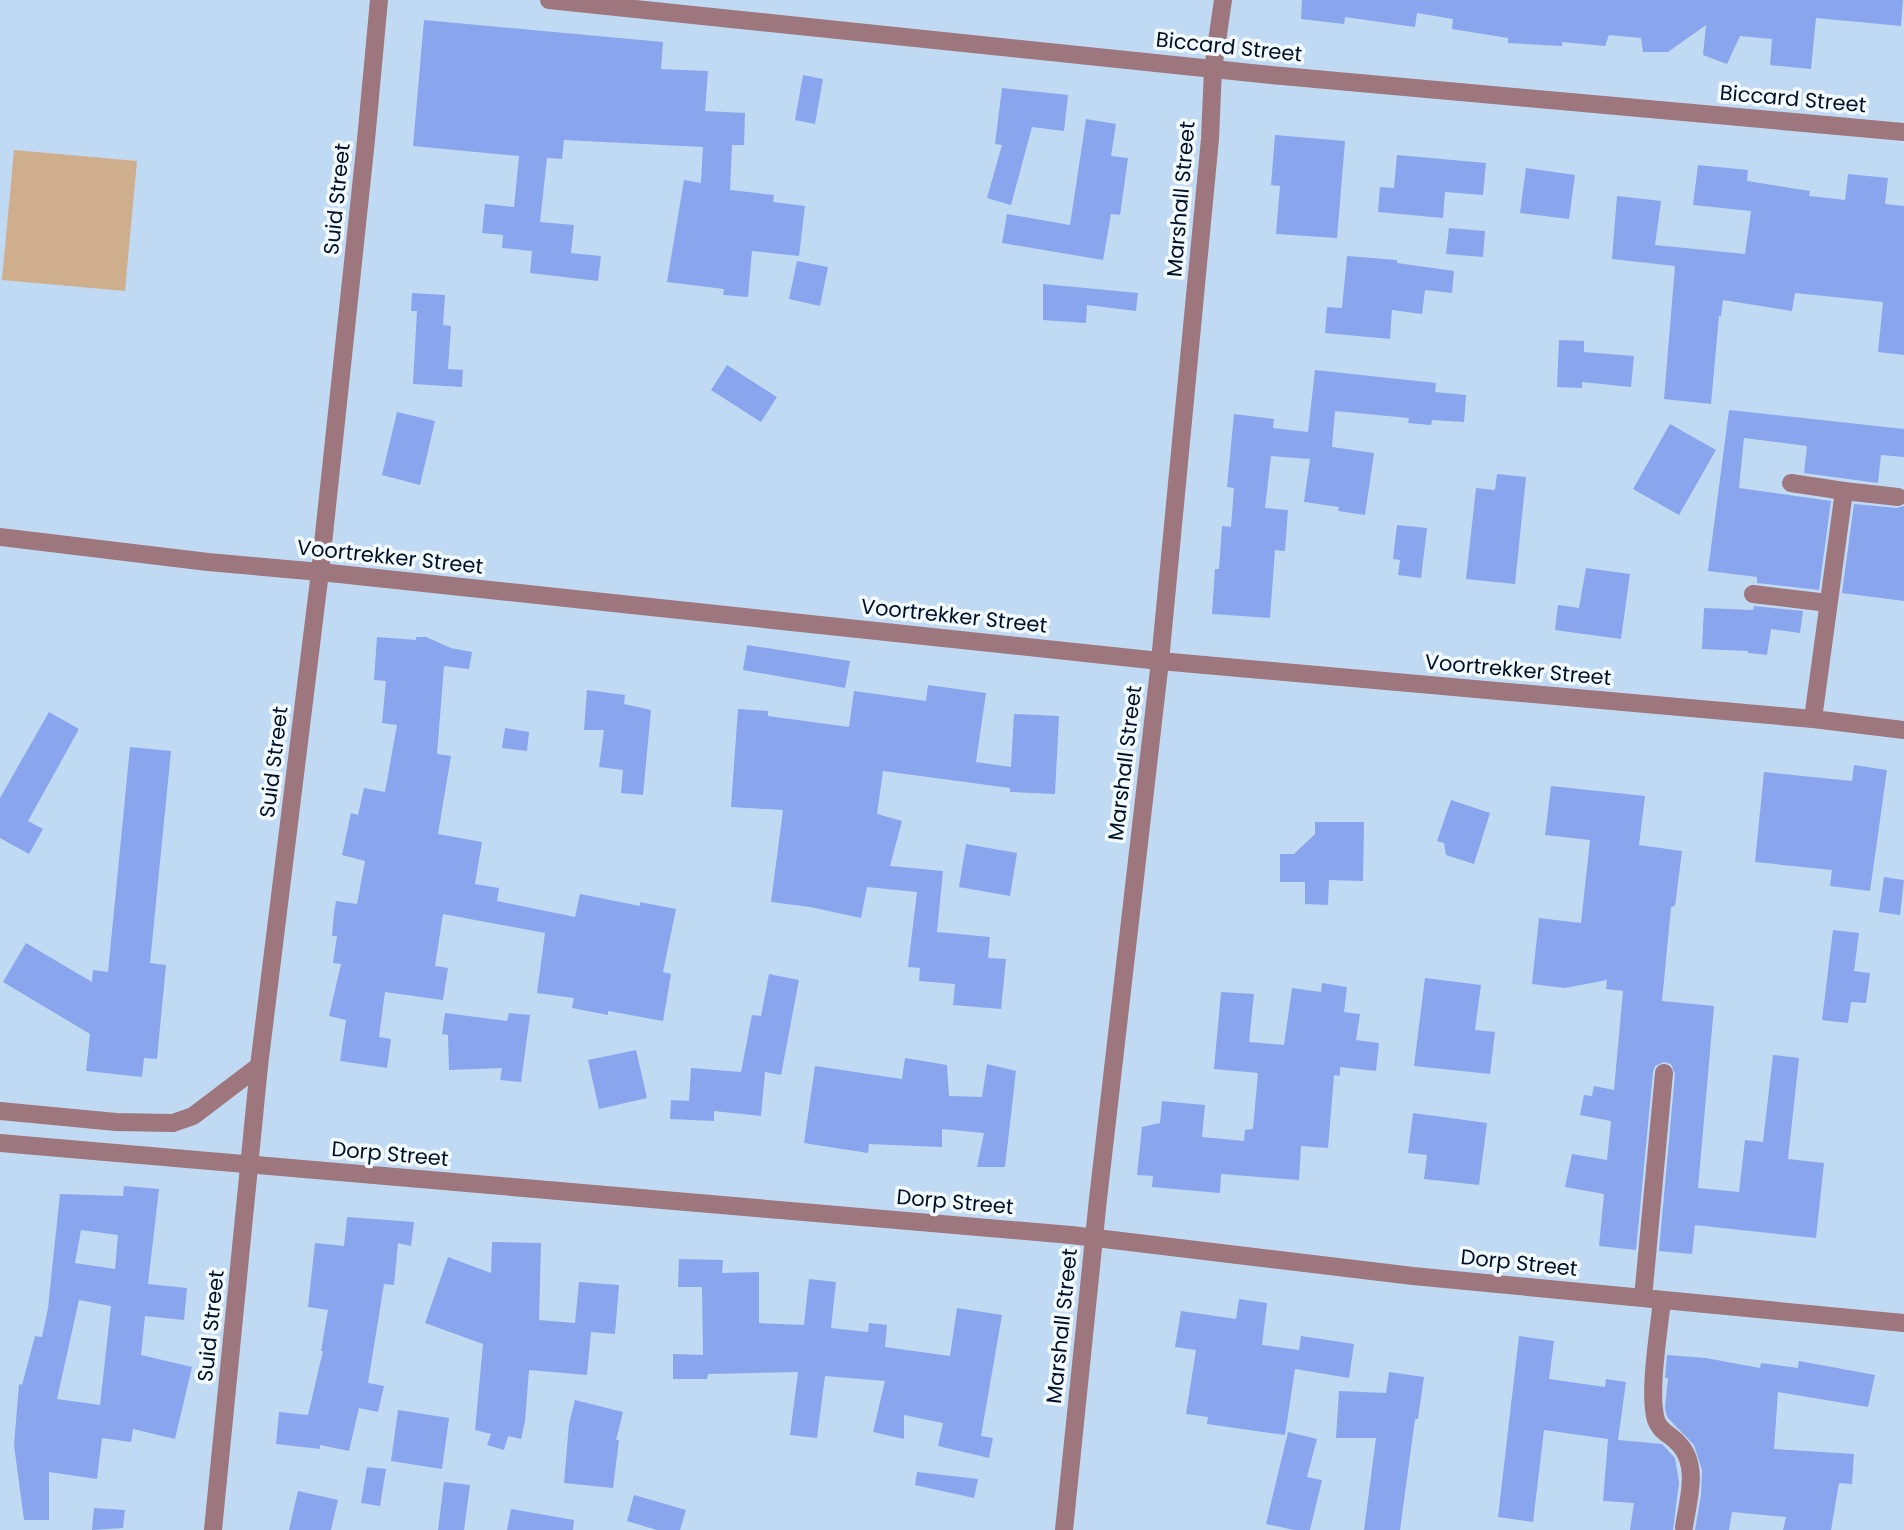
<svg xmlns="http://www.w3.org/2000/svg" width="1904" height="1530" viewBox="0 0 1904 1530" font-family="Poppins,sans-serif">
<style>
.green{fill:#cfae8e}
.building{fill:#89a5ed;fill-rule:evenodd}
.lines{fill:none;stroke-linecap:round;stroke-linejoin:round}
.minor{stroke:#9e777e;stroke-width:18}
.labels{text-anchor:middle;stroke-width:7;stroke-linejoin:round;paint-order:stroke}
.street-label{font-size:21px;fill:#001126;stroke:#f2f9ff}
</style>
<rect width="100%" height="100%" fill="#c1daf3"/>
<!-- green -->
<polygon class="green" points="14,150 137,161 125,291 2,280"/>
<!-- building -->
<g class="building">
<polygon points="1302,0 1903,0 1901,26 1816,18 1811,69 1770,65 1772,39 1740,36 1727,64 1703,55 1706,25 1668,52 1643,52 1641,38 1609,35 1605,46 1562,42 1562,46 1508,43 1508,38 1452,29 1453,19 1417,13 1415,27 1345,17 1344,24 1301,19"/>
<polygon points="424,20 663,42 661,69 708,71 705,111 745,113 744,145 732,145 730,190 774,195 773,202 805,206 799,256 752,251 748,297 723,295 724,289 667,282 684,180 701,183 703,147 564,140 562,159 547,158 540,222 574,225 571,253 601,256 598,281 530,273 532,251 502,248 503,235 482,233 485,204 514,207 519,156 413,146"/>
<polygon points="803,75 823,79 815,124 795,120"/>
<polygon points="1002,88 1068,95 1064,131 1032,127 1011,205 987,198 1002,145 995,144"/>
<polygon points="1086,119 1116,124 1111,156 1128,158 1120,215 1111,214 1103,260 1002,243 1007,214 1070,225"/>
<polygon points="1275,135 1345,141 1337,238 1276,234 1280,186 1271,185"/>
<polygon points="1397,155 1486,163 1483,195 1445,192 1443,218 1378,212 1380,187 1394,188"/>
<polygon points="1698,165 1748,170 1747,181 1810,191 1809,196 1845,200 1848,174 1888,178 1885,204 1904,206 1904,355 1878,352 1883,302 1795,293 1792,311 1723,300 1721,316 1719,316 1711,404 1664,399 1675,266 1612,259 1617,196 1661,201 1655,245 1745,254 1751,211 1693,205"/>
<polygon points="1526,168 1575,175 1569,219 1520,213"/>
<polygon points="1449,228 1485,231 1483,257 1446,254"/>
<polygon points="1347,256 1397,260 1397,263 1454,271 1452,293 1425,290 1422,314 1392,310 1390,339 1325,333 1327,307 1342,308"/>
<polygon points="797,261 828,267 820,306 789,299"/>
<polygon points="1043,284 1138,293 1136,311 1087,305 1086,323 1043,320"/>
<polygon points="412,293 445,295 443,325 451,326 448,369 463,370 462,387 413,384 417,311 411,311"/>
<polygon points="1559,340 1584,341 1584,352 1634,356 1631,387 1582,382 1582,388 1557,387"/>
<polygon points="727,365 777,397 761,422 711,390"/>
<polygon points="1315,370 1436,383 1435,392 1466,395 1464,422 1432,420 1431,425 1408,423 1409,418 1335,411 1332,447 1374,453 1365,515 1338,511 1339,507 1304,502 1310,459 1271,456 1265,508 1288,510 1285,551 1275,550 1270,618 1212,614 1215,569 1219,569 1222,526 1231,527 1234,488 1227,487 1234,414 1274,419 1273,428 1308,432"/>
<polygon points="1729,410 1904,429 1904,457 1881,455 1878,483 1804,473 1807,446 1744,438 1739,488 1831,501 1819,590 1757,583 1757,577 1708,571"/>
<polygon points="397,412 435,421 420,485 382,475"/>
<polygon points="1670,424 1716,450 1679,515 1633,489"/>
<polygon points="1497,474 1526,477 1515,584 1466,579 1476,488 1495,490"/>
<polygon points="1854,504 1897,508 1904,506 1904,601 1842,593"/>
<polygon points="1397,525 1427,528 1421,578 1398,575 1400,560 1393,559"/>
<polygon points="1586,568 1630,574 1621,639 1555,630 1558,605 1579,608"/>
<polygon points="1754,606 1803,611 1800,633 1771,629 1767,655 1748,653 1748,651 1702,649 1704,608 1753,610"/>
<polygon points="377,637 416,640 416,637 426,637 451,648 472,652 469,669 444,666 437,754 451,756 438,834 482,842 475,884 499,888 497,901 575,917 580,894 640,906 640,902 676,909 663,972 671,974 663,1021 608,1011 608,1015 572,1008 574,998 537,993 545,933 443,914 435,966 448,968 443,1000 385,992 379,1037 391,1039 387,1068 340,1061 346,1020 329,1016 341,964 333,963 337,936 332,936 334,913 336,901 357,904 365,861 342,855 351,813 358,815 364,788 385,792 397,725 382,723 386,681 374,680"/>
<polygon points="747,645 850,661 845,688 743,670"/>
<polygon points="928,685 986,693 976,762 1011,767 1014,714 1059,716 1055,794 1010,792 1010,788 883,771 877,814 902,821 890,866 943,871 937,932 990,937 988,958 1006,959 1001,1009 953,1005 955,984 919,981 920,968 908,967 917,892 867,887 861,918 810,907 771,902 783,810 731,807 738,709 768,711 768,716 849,727 854,691 926,701"/>
<polygon points="587,690 625,695 624,704 651,710 643,795 621,793 623,770 599,767 604,730 584,730"/>
<polygon points="49,712 79,729 28,821 43,829 29,854 0,838 0,798"/>
<polygon points="505,728 529,732 527,751 502,748"/>
<polygon points="130,747 171,751 150,963 166,965 157,1059 144,1058 142,1077 86,1071 90,1034 3,982 26,943 92,982 93,970 108,972"/>
<polygon points="1854,765 1887,770 1870,891 1830,886 1832,870 1755,862 1764,772 1852,781"/>
<polygon points="1551,786 1645,796 1639,845 1682,851 1675,906 1671,907 1662,1001 1714,1006 1698,1188 1739,1192 1745,1140 1763,1142 1773,1055 1799,1058 1788,1159 1824,1163 1816,1238 1695,1225 1692,1254 1659,1251 1675,1074 1671,1064 1664,1062 1655,1066 1653,1072 1636,1250 1599,1246 1604,1194 1565,1187 1572,1154 1607,1160 1611,1121 1580,1115 1584,1095 1592,1096 1594,1086 1614,1090 1623,991 1606,989 1607,980 1565,988 1532,984 1539,918 1581,923 1590,840 1545,835"/>
<polygon points="1451,800 1490,813 1474,864 1446,855 1444,843 1437,841"/>
<polygon points="1315,822 1364,822 1363,881 1329,880 1328,905 1305,904 1305,882 1280,882 1280,854 1294,854 1315,834"/>
<polygon points="966,844 1017,853 1010,896 959,887"/>
<polygon points="1884,877 1904,880 1900,915 1879,912"/>
<polygon points="1833,930 1859,933 1854,971 1870,973 1866,1003 1851,1002 1848,1023 1822,1020"/>
<polygon points="769,974 799,980 781,1075 765,1072 761,1116 714,1111 714,1121 670,1119 671,1100 689,1101 691,1068 741,1072 752,1015 761,1016"/>
<polygon points="1425,978 1481,985 1475,1030 1495,1032 1490,1074 1414,1066"/>
<polygon points="1322,983 1347,987 1344,1012 1360,1014 1356,1040 1379,1043 1376,1071 1340,1067 1340,1076 1334,1075 1328,1148 1301,1146 1299,1180 1221,1174 1220,1193 1152,1187 1153,1176 1137,1175 1142,1127 1160,1123 1162,1101 1205,1105 1202,1137 1244,1141 1245,1130 1253,1129 1258,1073 1214,1069 1221,992 1254,994 1249,1042 1284,1045 1292,988 1321,992"/>
<polygon points="445,1013 507,1021 509,1013 530,1015 521,1082 500,1080 502,1068 449,1070 448,1035 442,1034"/>
<polygon points="636,1050 647,1098 599,1109 588,1060"/>
<polygon points="905,1058 947,1065 949,1096 982,1097 987,1064 1016,1071 1005,1167 977,1167 984,1133 942,1129 942,1147 869,1144 868,1153 804,1143 815,1066 902,1079"/>
<polygon points="1413,1113 1487,1123 1479,1185 1424,1179 1427,1155 1408,1153"/>
<path d="M124 1186 159 1189 148 1284 187 1288 184 1320 145 1316 141 1355 192 1367 175 1439 133 1429 131 1442 102 1438 97 1479 49 1472V1520H24L14 1445 19 1384 22 1385 35 1336 42 1337 48 1308 60 1194 123 1196ZM81 1230 118 1235 115 1269 75 1263ZM79 1300 111 1306 100 1405 57 1399Z"/>
<polygon points="347,1217 414,1222 411,1246 398,1243 394,1285 384,1284 368,1383 384,1386 378,1412 359,1408 349,1451 320,1445 320,1449 276,1444 279,1412 308,1415 323,1351 321,1351 328,1310 308,1307 315,1243 344,1246"/>
<polygon points="492,1242 541,1243 539,1320 575,1323 579,1282 619,1285 615,1334 591,1332 587,1375 529,1370 525,1421 521,1439 508,1436 504,1450 487,1445 491,1434 475,1430 483,1344 425,1323 448,1257 491,1273"/>
<polygon points="679,1259 723,1260 722,1273 759,1272 759,1323 804,1325 809,1279 836,1282 831,1328 868,1332 869,1323 887,1325 885,1347 950,1356 957,1308 1002,1315 981,1436 993,1438 989,1458 938,1446 943,1423 904,1415 904,1439 873,1432 885,1381 825,1376 817,1438 790,1435 798,1372 708,1374 707,1379 673,1379 673,1354 703,1355 702,1287 678,1287"/>
<polygon points="1239,1299 1267,1303 1262,1345 1299,1350 1301,1336 1354,1344 1349,1378 1295,1369 1285,1435 1207,1424 1208,1417 1186,1414 1196,1350 1175,1347 1181,1311 1236,1319"/>
<polygon points="1519,1336 1554,1341 1549,1379 1605,1387 1606,1379 1626,1382 1618,1440 1662,1444 1675,1458 1679,1483 1673,1530 1630,1530 1634,1503 1603,1501 1608,1439 1544,1430 1533,1522 1498,1517"/>
<polygon points="1667,1355 1706,1358 1760,1368 1761,1363 1798,1368 1799,1361 1875,1375 1868,1407 1778,1392 1774,1449 1854,1454 1852,1484 1839,1483 1831,1530 1783,1530 1786,1517 1732,1512 1729,1530 1695,1530 1701,1495 1702,1470 1694,1445 1667,1417 1665,1408 1668,1378 1665,1378"/>
<polygon points="1389,1372 1424,1377 1418,1419 1415,1419 1400,1530 1364,1530 1376,1438 1336,1438 1339,1391 1386,1393"/>
<polygon points="575,1400 623,1412 616,1440 619,1440 613,1488 564,1483 569,1424"/>
<polygon points="398,1410 449,1418 442,1469 391,1461"/>
<polygon points="1288,1432 1317,1439 1307,1477 1322,1480 1310,1530 1294,1530 1266,1524"/>
<polygon points="367,1467 386,1469 380,1506 361,1503"/>
<polygon points="917,1472 978,1479 974,1498 915,1485"/>
<polygon points="444,1482 470,1485 464,1530 438,1530"/>
<polygon points="298,1491 338,1500 331,1530 289,1530"/>
<polygon points="634,1495 686,1510 680,1530 657,1530 627,1521"/>
<polygon points="94,1508 125,1510 123,1528 92,1530"/>
<polygon points="511,1509 574,1520 573,1530 507,1530"/>
</g>
<g class="lines">
<!-- minor -->
<g class="minor">
<polyline points="549,0 1271,75 1904,132"/>
<polyline points="1791,483 1844,491 1813,719"/>
<polyline points="1844,491 1898,497"/>
<polyline points="0,537 208,562 320,572 1160,661 1813,719 1904,730"/>
<polyline points="1753,594 1828,603"/>
<polyline points="0,1111 116,1122 173,1123 193,1116 259,1066"/>
<polyline points="0,1143 1071,1235 1413,1276 1904,1323"/>
<polyline points="1643,1298 1664,1073"/>
<path d="M1662 1300C1659 1331 1648 1393 1656 1420 1660 1432 1670 1434 1678 1443 1700 1465 1688 1500 1684 1527"/>
<polyline points="213,1530 259,1066 320,572 366,140 379,0"/>
<polyline points="1064,1530 1098,1199 1160,661 1210,139 1213,69 1223,0"/>
</g>
</g>
<g class="labels">
<!-- street labels -->
<g class="street-label">
<text transform="translate(1229 47) rotate(6)" y="7">Biccard Street</text>
<text transform="translate(1793 99) rotate(5)" y="7">Biccard Street</text>
<text transform="translate(337 199) rotate(-84)" y="7">Suid Street</text>
<text transform="translate(1181 199) rotate(-85)" y="7">Marshall Street</text>
<text transform="translate(390 557) rotate(6)" y="7">Voortrekker Street</text>
<text transform="translate(954 616) rotate(6)" y="7">Voortrekker Street</text>
<text transform="translate(1518 670) rotate(5)" y="7">Voortrekker Street</text>
<text transform="translate(274 762) rotate(-83)" y="7">Suid Street</text>
<text transform="translate(1125 763) rotate(-83)" y="7">Marshall Street</text>
<text transform="translate(390 1154) rotate(5)" y="7">Dorp Street</text>
<text transform="translate(955 1202) rotate(5)" y="7">Dorp Street</text>
<text transform="translate(1519 1263) rotate(6)" y="7">Dorp Street</text>
<text transform="translate(211 1326) rotate(-84)" y="7">Suid Street</text>
<text transform="translate(1062 1326) rotate(-84)" y="7">Marshall Street</text>
</g>
</g>
</svg>
